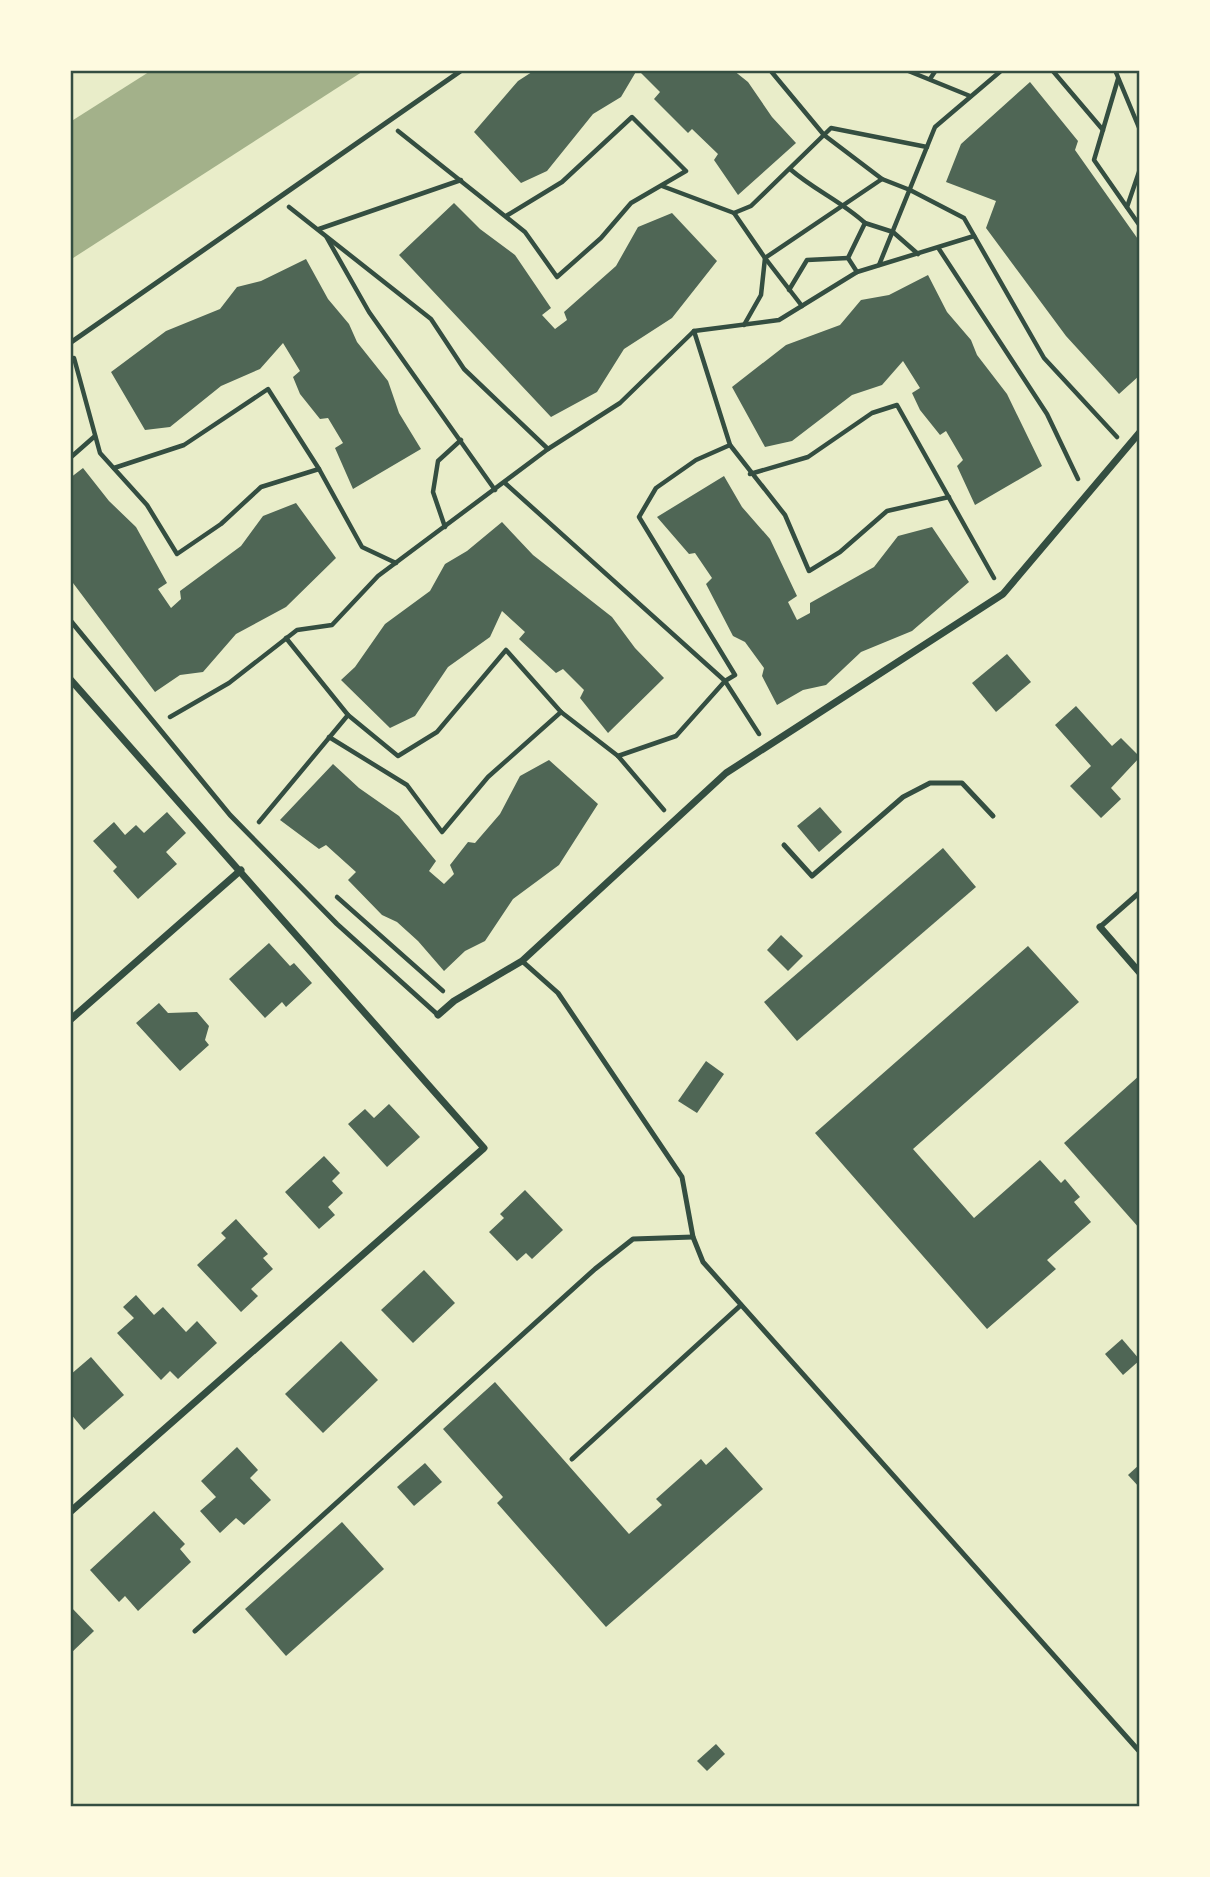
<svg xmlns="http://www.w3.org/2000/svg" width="1210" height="1877" viewBox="0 0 1210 1877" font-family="Overpass,sans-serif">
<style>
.water{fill:#a3b18a}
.building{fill:#4f6655}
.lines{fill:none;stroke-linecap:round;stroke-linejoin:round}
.path{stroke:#344e41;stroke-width:4.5}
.service{stroke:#344e41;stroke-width:5}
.minor{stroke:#344e41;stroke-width:7}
.neatline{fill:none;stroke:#344e41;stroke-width:2.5}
</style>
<rect width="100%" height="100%" fill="#e9edc9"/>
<!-- water -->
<polygon class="water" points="152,70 365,70 70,260 70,122"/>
<!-- building -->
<g class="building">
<polygon points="535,70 637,70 621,97 593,114 547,171 521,183 474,132 518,81"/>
<polygon points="638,70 733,70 748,82 772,117 796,143 738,195 714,160 718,154 692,129 688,133 654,99 660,92"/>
<polygon points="1030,82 1078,141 1075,150 1140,242 1140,375 1119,394 1066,336 986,228 996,201 946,182 961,144"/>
<polygon points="454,203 480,229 515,255 551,308 542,315 555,329 567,320 564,312 616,266 638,227 672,213 717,261 672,318 624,349 597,392 551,417 399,255"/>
<polygon points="306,259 328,299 349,324 357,342 388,381 399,413 421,449 353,489 335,448 343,443 328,418 320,419 300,394 293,377 300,371 283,343 260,369 221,386 170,427 145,430 111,372 166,331 220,309 237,287 261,281"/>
<polygon points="928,275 947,312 971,340 977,355 1007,394 1042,466 975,505 957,466 963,460 946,431 940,435 920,410 912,393 920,388 903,361 882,385 852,395 792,441 765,447 732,387 786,345 840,325 861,300 889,295"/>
<polygon points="83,468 109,501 136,527 167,583 158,589 171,608 181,599 180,591 241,546 263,516 296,503 336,558 286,607 236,634 203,672 180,675 155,692 70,579 70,478"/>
<polygon points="724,476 742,507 770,539 797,596 788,602 797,620 810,613 810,603 874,567 898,536 932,527 969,582 912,631 861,652 826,685 803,690 777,705 762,676 764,668 745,642 733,636 706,584 712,578 695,553 689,554 657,517"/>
<polygon points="502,522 533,555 612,617 635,648 664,678 608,733 580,698 584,690 563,669 556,673 519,639 525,632 502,611 490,637 448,667 415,716 390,728 341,680 355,667 385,624 430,591 445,564 467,551"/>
<polygon points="1007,654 1031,682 996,712 972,683"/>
<polygon points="1076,706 1112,746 1121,738 1140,757 1111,788 1121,799 1101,818 1070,786 1091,766 1055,725"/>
<polygon points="549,760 598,804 559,865 513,899 485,941 465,951 444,971 418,941 397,922 382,915 348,880 356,872 326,845 319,849 280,820 333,764 359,788 399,816 436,861 429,871 444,884 454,874 450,865 468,842 475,843 500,814 520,776"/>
<polygon points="820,807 842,832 819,852 797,826"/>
<polygon points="167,812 186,833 166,852 177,864 138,899 113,871 117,867 93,841 114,822 125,835 136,825 144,833"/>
<polygon points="943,848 976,887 797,1041 764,1002"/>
<polygon points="781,935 803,956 788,971 767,950"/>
<polygon points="269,943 290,966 294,963 312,983 286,1007 282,1002 265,1018 229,979"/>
<polygon points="1028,946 1079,1002 913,1149 974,1218 1040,1160 1061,1183 1065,1179 1080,1197 1074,1202 1091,1222 1047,1260 1056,1269 987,1329 815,1133"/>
<polygon points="159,1003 168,1013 197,1012 209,1026 205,1040 209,1045 180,1071 136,1023"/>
<polygon points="706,1061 724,1074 697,1113 678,1101"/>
<polygon points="1140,1075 1140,1229 1064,1143"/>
<polygon points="389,1104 420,1137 387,1167 348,1124 365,1109 374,1118"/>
<polygon points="324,1156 340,1173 332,1181 343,1193 328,1207 335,1215 319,1229 285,1192"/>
<polygon points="525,1190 563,1230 532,1259 526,1253 517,1261 489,1232 504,1218 500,1214"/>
<polygon points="236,1219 268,1254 263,1258 273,1269 251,1289 258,1296 241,1312 197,1265 226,1238 221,1233"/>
<polygon points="424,1270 455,1303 413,1343 381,1310"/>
<polygon points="136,1295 154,1315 163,1307 186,1332 197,1321 217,1343 178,1379 170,1371 161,1380 117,1333 134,1318 123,1307"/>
<polygon points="1122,1339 1140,1360 1123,1375 1105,1354"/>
<polygon points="341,1341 378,1380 323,1433 285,1394"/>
<polygon points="91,1357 124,1395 84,1430 70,1413 70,1375"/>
<polygon points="495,1382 629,1534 662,1505 656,1499 701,1459 706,1465 726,1447 763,1489 606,1627 497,1503 503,1497 443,1429"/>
<polygon points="237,1447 258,1470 250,1478 271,1500 244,1525 236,1518 220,1533 200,1511 216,1497 201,1481"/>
<polygon points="425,1463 442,1482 414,1506 397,1487"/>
<polygon points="1140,1464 1140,1488 1128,1475"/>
<polygon points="154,1511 185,1544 180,1549 191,1562 138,1611 125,1596 119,1602 90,1570"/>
<polygon points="342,1522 384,1569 286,1656 245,1609"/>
<polygon points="70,1606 94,1631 70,1654"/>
<polygon points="716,1744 725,1754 707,1771 697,1761"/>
</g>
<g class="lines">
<!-- path -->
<g class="path">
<polyline points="770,70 824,135 882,179"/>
<polyline points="906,70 970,96"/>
<polyline points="1052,70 1103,130"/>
<polyline points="1115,70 1140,130"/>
<polyline points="930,79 936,70"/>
<polyline points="1118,79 1094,160 1140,226"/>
<polyline points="398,131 525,232 557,277 601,238 631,203 686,171 632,117 562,182 506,216"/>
<path d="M790 169C814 190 841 201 865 223L848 258 857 272"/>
<polyline points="662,186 734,213 751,206 831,128 927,147"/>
<polyline points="289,207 431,319 464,369 548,449"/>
<polyline points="1127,207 1140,169"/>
<polyline points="734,213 765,258 761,295 744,325"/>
<polyline points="865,223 893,232 918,254"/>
<polyline points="319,229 461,180"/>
<polyline points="327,238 369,312 495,490"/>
<polyline points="939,249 1047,414 1078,479"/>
<polyline points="879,265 935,127 1002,70"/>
<polyline points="789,290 807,260 848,258"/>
<polyline points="802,306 765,258 882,179 910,190 964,218 1044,358 1117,437"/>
<polyline points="74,358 100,453 147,505 177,554 221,524 261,487 319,469"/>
<polyline points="730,445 785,515 809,571 840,552 887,511 949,497"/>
<polyline points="70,458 95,436"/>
<polyline points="114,468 184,445 268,389 319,469 362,547 396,563"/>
<polyline points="750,474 808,457 872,413 897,405 994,578"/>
<polyline points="505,483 725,681 759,734"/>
<polyline points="445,527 433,492 438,461 461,440"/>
<polyline points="348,715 398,756 437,732 506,650 561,712 618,756 664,810"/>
<polyline points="170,717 229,683 297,630 332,625 378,576 548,449 620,403 694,331 779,320 857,272 974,236"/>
<polyline points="329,737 407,785 442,832 488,777 561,712"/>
<polyline points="618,756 676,736 725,681 735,675 639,517 656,488 696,460 730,445 694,331"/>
<polyline points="259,822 348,715 286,638"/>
<polyline points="337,897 443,991"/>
</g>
<!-- service -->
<g class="service">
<polyline points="70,343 462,70"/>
<polyline points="70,620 230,815 337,924 438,1015"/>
<polyline points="784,845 812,876 903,797 930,783 962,783 993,816"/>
<polyline points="1100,927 1140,892"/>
<polyline points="522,961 558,993 682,1177 693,1237 703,1262 1140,1752"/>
<polyline points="572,1459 741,1305"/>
<polyline points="195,1631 595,1269 633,1239 693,1237"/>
</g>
<!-- minor -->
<g class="minor">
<polyline points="70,679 484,1148 70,1512"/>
<polyline points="1100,927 1140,973"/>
<polyline points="438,1015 454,1001 522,961 726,773 1003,594 1140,432"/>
<polyline points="70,1020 241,870"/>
</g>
</g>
<!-- border -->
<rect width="1210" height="1877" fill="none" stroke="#fefae0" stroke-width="144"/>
<rect x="72" y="72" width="1066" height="1733" class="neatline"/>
</svg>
